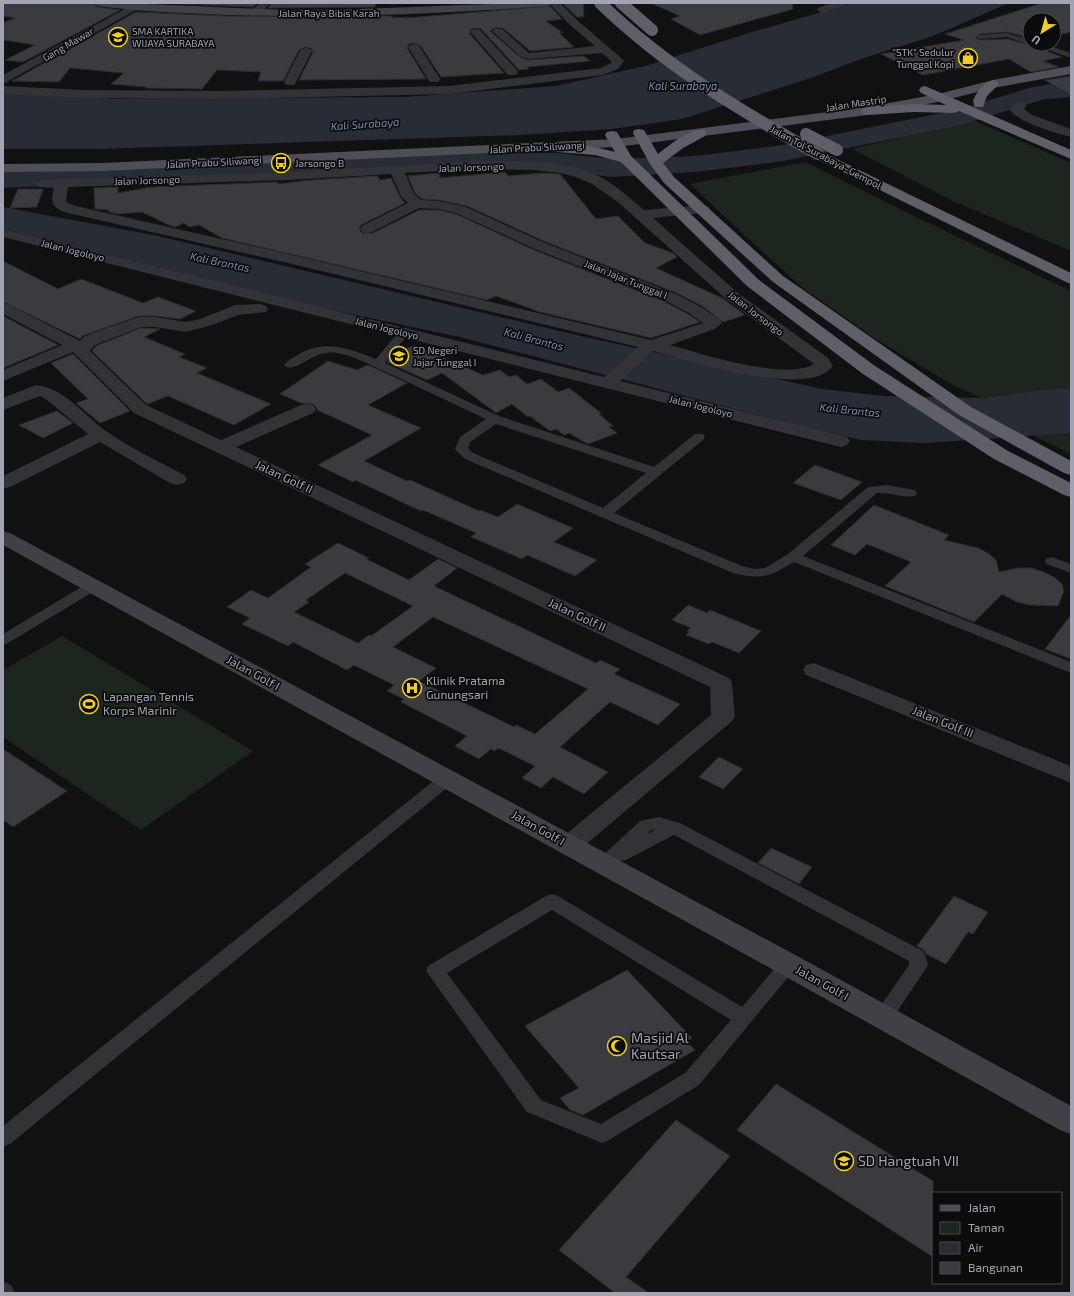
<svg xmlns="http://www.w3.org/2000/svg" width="1074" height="1296" viewBox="0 0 1074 1296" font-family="'Exo 2',sans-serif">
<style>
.green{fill:#1d251f}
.water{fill:#282d35}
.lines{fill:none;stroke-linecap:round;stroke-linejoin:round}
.river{fill:#282d35;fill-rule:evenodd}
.building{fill:#3b3b3f;stroke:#2b2b2e;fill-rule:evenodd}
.lane{fill:#323237;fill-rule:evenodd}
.street{fill:#323237;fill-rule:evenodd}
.secondary{fill:#404047;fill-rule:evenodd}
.primary{fill:#4e4e56;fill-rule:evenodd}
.highway{fill:#5e5f68;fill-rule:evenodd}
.highway-bridge{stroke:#5e5f68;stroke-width:12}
.labels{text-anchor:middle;stroke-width:3.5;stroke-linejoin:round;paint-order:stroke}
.far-street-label{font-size:10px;fill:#a2a4b3;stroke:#0c0c0d}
.far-poi-label{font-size:10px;fill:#a2a4b3;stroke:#0c0c0d;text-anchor:start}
.far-water-label{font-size:11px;font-style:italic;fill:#798cae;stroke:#0c0c0d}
.street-label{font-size:12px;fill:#a2a4b3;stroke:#0c0c0d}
.poi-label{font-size:12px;fill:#a2a4b3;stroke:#0c0c0d;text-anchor:start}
.near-poi-label{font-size:14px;fill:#a2a4b3;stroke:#0c0c0d;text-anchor:start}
</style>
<rect width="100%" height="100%" fill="#111112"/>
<!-- green -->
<g class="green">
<polygon points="973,120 1071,163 1071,251 953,201 852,149"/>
<polygon points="805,162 918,218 1071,291 1071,388 1050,389 981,398 951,384 879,341 803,288 755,245 690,184"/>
<polygon points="1071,433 1071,454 1032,435"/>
<polygon points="62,636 253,751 141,830 3,737 3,670"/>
</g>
<!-- water -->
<g class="water">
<polygon points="853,3 1009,3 933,36 861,59 808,79 682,119 612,129 521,135 98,149 3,149 3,93 116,99 406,97 556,86 645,66 752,32"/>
<polygon points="3,207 158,236 585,337 822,389 884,396 981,398 1050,389 1071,388 1071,433 925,443 861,440 796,425 460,337 304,304 3,229"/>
</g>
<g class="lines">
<!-- river -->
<polygon class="river" points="1071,81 1071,97 1045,99 961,125 783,161 695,172 611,177 557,169 409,169 3,188 3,170 409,153 557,153 611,159 695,156 783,145 956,110 1033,87"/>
</g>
<!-- building -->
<g class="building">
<polygon points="3,3 92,3 98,7 120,10 23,62 5,60 35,45 3,40 3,23 15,18 3,16"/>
<polygon points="158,3 257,3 253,7"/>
<polygon points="271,3 376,3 375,7 268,8"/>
<polygon points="562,3 583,3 584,17 577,17"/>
<polygon points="651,3 792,3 793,9 700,35 671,19 680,16"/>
<polygon points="1042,3 1071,3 1071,32 1054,36 1054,20 1030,20 1030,38 1007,32 980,34 975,38 980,40 1007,39 1030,45 1062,57 1043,61 1059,67 1031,72 1009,59 923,75 881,54 964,40 945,34"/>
<polygon points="550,6 562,19 546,21 563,33 559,33 574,47 530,51 503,28 494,28 490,31 521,58 529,60 584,56 590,61 527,67 529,69 519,70 481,29 476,28 471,29 469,33 504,73 441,77 421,46 414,43 409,44 407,48 426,79 299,80 313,52 311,48 306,47 299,50 283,81 258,81 261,72 217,70 202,89 146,88 147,87 111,84 124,73 70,68 59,82 12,81 136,12 228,16 308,17 391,16 392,18 407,17 407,18"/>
<polygon points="1071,76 1071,95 1045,80"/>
<polygon points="505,172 508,176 542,173 560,174 596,219 618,216 645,243 673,253 677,257 656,268 722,298 745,315 723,322 702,306 677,293 546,242 467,206 439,200 422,199 415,193 408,176 439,173 440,178"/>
<polygon points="377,176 380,180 391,178 400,197 405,203 361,225 359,230 362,233 373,233 419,210 439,210 456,214 534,250 663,301 688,314 700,322 651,338 540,312 496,296 487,300 222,238 199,225 189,227 184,223 175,227 169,225 142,212 119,214 109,212 109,210 95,209 94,188 118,187 118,193 151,187 277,182 278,184 311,180"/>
<polygon points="18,189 43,189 37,207 10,208"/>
<polygon points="3,261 58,289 81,279 143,303 158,297 196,311 180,319 156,316 139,316 82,336 80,339 3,302"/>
<polygon points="3,316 58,345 3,368"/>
<polygon points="141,328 160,329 144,337 185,354 179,357 207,368 197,373 271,404 234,425 168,396 147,404 92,351 96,346"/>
<polygon points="415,345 483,375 500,370 509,377 516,375 527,384 541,379 558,392 569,388 601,413 599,414 613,426 609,427 617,433 588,444 569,433 564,435 556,429 550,431 530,416 528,417 512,404 496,413 495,412 442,373 427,380 387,362 394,354"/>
<polygon points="73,354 130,411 100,423 76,403 88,399 51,363"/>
<polygon points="328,361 357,370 368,365 407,383 368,405 421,428 364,461 407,481 410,480 479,511 480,510 498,517 517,504 573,528 554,542 597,560 575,576 527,555 522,559 471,537 476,533 423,510 421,511 355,480 353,482 318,465 372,435 317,410 317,408 313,404 301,403 280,394"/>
<polygon points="57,411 73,423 43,438 19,425"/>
<polygon points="815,465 862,482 841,500 793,483"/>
<polygon points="874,505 949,535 944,540 978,548 988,553 996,560 999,572 1018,568 1031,568 1044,572 1054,577 1062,584 1064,591 1058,606 1030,605 1017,602 1002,594 974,622 885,586 911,562 867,544 855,555 831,545"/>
<path d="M338 543 369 558 366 559 409 580 438 559 457 568 434 586 596 663 600 660 620 669 614 674 680 704 658 725 610 702 560 747 608 772 584 794 553 777 541 788 522 778 535 766 498 748 495 751 491 749 479 759 455 746 467 736 401 702 404 699 387 691 394 685 354 665 347 670 293 642 288 646 242 624 250 618 227 607 251 590 268 598 311 567 305 564ZM345 573 413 606 371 636 369 635 358 643 294 612 309 602 306 600ZM433 617 489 643 588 689 535 734 516 725 514 727 419 681 436 668 393 647Z"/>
<polygon points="688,605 707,613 710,610 761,631 739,653 712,642 709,644 686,635 689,632 687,631 691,628 672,620"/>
<polygon points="1071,615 1071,659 1045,649"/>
<polygon points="3,749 67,791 13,827 3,820"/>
<polygon points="719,757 743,769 723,789 699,777"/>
<polygon points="771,848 812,867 799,884 758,863"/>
<polygon points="954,896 988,912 973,934 968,932 946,964 926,954 924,950 917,946"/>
<polygon points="627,970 692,1038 686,1041 695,1050 583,1115 570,1110 560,1098 579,1088 525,1026"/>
<polygon points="776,1084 933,1181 933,1257 737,1130"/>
<polygon points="676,1120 730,1156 626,1277 649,1293 615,1293 559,1250"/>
</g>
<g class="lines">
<!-- lane -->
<g class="lane">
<polygon points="1007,33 1030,40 1030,44 1043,44 1071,53 1071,58 1031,44 1027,44 1007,37 980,39 976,37 980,35"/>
<path d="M404 329 410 332 385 363 499 416 654 467 695 434H703L705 437 703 440 614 513 742 566 755 569 765 568 788 554 868 487 887 485 915 490 917 493 915 496C904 498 889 492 877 493L803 556 1071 662V673L794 562C769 577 762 580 733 573L465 459 455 449 460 437 486 419C456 405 427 391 397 377 378 369 358 357 337 353 313 349 300 371 286 367L284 365C288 360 294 357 299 354 325 339 350 349 376 359L400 330ZM496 424 646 473 603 508 473 453 468 448 470 442Z"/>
<polygon points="1052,557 1071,564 1071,573 1047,564 1045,561 1047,558"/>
<polygon points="93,582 98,583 100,586 98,589 8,643 3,645 3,634 88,583"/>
<polygon points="447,773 453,775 455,779 453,783 10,1144 3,1147 3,1126 441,775"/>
<path d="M659 817 680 823 923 951 928 963 927 967 890 1022 883 1025 876 1022 873 1017 909 965V961L674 835 628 859 622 861 619 860C612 867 608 871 598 868L595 864 598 860 640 821ZM651 830H655L647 834Z"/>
<path d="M552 894 558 896 742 1007 782 960 789 958 796 960 798 965 699 1085 609 1140 602 1143 527 1112 426 971 428 966 546 896ZM552 910 731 1020 685 1073 601 1124 541 1100 447 973Z"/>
<polygon points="3,1281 11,1285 15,1293 3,1293"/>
</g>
<!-- street -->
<g class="street">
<polygon points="259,3 270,3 259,15 251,15 250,13"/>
<polygon points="549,3 560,3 577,20 620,57 624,61 618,69 602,75 449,94 216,99 84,98 3,94 3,86 84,90 216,91 449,86 601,68 611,63 612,62 602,53 529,59 521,57 492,31 494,29 502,29 529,53 595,46 569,24"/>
<polygon points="832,3 847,3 846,5 822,13 817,10 818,8"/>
<polygon points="134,4 139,7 138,9 3,84 3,75"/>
<polygon points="476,29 480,30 516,69 518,72 516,75 508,75 472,34 470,32 472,30"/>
<polygon points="414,44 418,45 420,47 440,79 438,82 430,82 428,79 408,47 410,45"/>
<polygon points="306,48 310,49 312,51 296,82 294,85 286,85 284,82 300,51 302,49"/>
<path d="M1020 102 1024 103 1026 106 1024 109 1032 115 1071 129V137C1056 133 1019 123 1010 110 1013 106 1015 103 1020 102Z"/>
<path d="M478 161C517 162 568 158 602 178 618 187 631 199 644 210L703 205 708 206 710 209 708 212 703 213 653 218 738 293 828 358 833 366C809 400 687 360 653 351L620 381 847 437 850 441 847 445 841 447 3 237V229L604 377 638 347 288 263 68 213C52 208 50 204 54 188L39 187 37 184 39 181 44 180 287 172ZM478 169 533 170 560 173 576 177 592 184 618 202 726 299 814 364C785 381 702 354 670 345L715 329 722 323 720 320 701 307 676 294 545 243 466 207 439 201 421 200 414 194 405 173ZM391 174 401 196 408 203 362 226 360 229 362 232 367 233 372 232 419 208 439 209 456 213 535 249 664 300 689 313 703 323 651 340 288 254 76 206 66 202 68 187 287 180Z"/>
<polygon points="3,303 9,305 80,341 83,337 104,329 139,317 156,317 186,322 200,319 235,305 260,304 266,306 268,309 266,312 238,315 212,325 186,332 156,327 141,327 95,345 90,351 146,405 221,440 301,405 307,404 313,405 316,409 313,413 236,447 729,678 732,683 735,717 731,722 578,851 569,854 560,851 556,845 560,839 711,715 710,687 134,413 73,352 3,381 3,370 62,345 3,314"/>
<path d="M36 385C65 388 83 415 106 431 130 448 158 461 184 475L187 479 184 483 177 485 170 483 100 442 10 487 3 489V476L88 434 47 400 40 396 3 410V398Z"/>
<polygon points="814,663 1071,766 1071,783 806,675 803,670 806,665"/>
</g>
<!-- secondary -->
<g class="secondary">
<path d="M93 3C161 3 230 9 299 10 384 10 468 3 553 3L548 6C441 14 335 18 228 15 184 13 141 12 98 6Z"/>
<polygon points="3,531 10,533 799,957 1071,1106 1071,1134 1060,1130 779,973 3,545"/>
</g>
<!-- primary -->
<polygon class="primary" points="1071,66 1071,74 993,88 938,102 867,115 616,147 103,171 3,172 3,164 103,163 616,139 867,107 938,94 993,80"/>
<!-- highway -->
<g class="highway">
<path d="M993 80 997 81 999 84 987 96 983 107H975L973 101C976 92 984 83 993 80Z"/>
<polygon points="925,86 1071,150 1071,159 959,111 954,113 914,112 867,115 863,114 861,111 863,108 867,107 914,104 946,105 921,93 919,90 921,87"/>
<path d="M639 129 644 130 658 154C668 146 691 127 705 130L706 133 705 136 683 148 663 163 674 177 783 276 971 407 1071 461V475L1064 473 959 415 773 282 664 183 650 164 633 133 634 130Z"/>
<polygon points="612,131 617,132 631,156 759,280 875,366 1008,451 1071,483 1071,497 1064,495 994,459 863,374 747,286 621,162 595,155 544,151 539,150 537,147 539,144 544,143 595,147 615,152 605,135 607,132"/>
<polygon points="818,150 1071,273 1071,284 1066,282 813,157 811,154 813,151"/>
</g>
<!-- highway-bridge -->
<g class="highway-bridge">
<path d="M600 3C665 66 739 110 818 154"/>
<polyline points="621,3 652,30"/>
<polyline points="806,134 837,150"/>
</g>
</g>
<!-- icons -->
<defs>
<symbol id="school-ring" viewBox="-11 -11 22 22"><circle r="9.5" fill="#0c0c0d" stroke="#edce2e" stroke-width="1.5"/><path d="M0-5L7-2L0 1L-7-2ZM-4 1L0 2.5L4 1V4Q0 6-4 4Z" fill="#edce2e"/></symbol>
<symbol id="shop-ring" viewBox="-11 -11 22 22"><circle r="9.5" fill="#0c0c0d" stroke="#edce2e" stroke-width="1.5"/><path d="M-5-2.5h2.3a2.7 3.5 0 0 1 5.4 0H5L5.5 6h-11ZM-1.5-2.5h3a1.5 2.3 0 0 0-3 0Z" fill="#edce2e"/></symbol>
<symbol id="bus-ring" viewBox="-11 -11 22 22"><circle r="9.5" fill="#0c0c0d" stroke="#edce2e" stroke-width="1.5"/><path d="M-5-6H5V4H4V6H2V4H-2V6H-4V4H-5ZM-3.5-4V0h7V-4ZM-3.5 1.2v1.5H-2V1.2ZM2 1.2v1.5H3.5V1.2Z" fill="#edce2e"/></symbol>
<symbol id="hospital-ring" viewBox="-11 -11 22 22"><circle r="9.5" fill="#0c0c0d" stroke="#edce2e" stroke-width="1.5"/><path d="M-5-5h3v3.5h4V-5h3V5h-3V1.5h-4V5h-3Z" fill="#edce2e"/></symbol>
<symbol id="stadium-ring" viewBox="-11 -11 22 22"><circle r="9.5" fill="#0c0c0d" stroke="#edce2e" stroke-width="1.5"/><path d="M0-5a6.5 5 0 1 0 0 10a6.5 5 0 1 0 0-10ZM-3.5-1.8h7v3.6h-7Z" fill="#edce2e"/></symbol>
<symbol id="mosque-ring" viewBox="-11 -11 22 22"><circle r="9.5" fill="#0c0c0d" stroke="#edce2e" stroke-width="1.5"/><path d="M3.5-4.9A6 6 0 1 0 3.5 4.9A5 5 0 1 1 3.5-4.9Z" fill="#edce2e"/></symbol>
</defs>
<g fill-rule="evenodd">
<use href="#school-ring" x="107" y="26" width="22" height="22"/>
<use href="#shop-ring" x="957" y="47" width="22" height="22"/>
<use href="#bus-ring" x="270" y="152" width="22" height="22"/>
<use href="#school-ring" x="388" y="345" width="22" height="22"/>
<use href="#hospital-ring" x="401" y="677" width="22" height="22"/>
<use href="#stadium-ring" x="78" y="693" width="22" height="22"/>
<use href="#mosque-ring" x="606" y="1035" width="22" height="22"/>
<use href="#school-ring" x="833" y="1150" width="22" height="22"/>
</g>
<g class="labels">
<!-- far-street labels -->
<g class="far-street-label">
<text x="329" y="17">Jalan Raya Bibis Karah</text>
<text transform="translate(68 44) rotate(-30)" y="4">Gang Mawar</text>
<text transform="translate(856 103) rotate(-9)" y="4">Jalan Mastrip</text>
<text transform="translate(537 147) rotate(-3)" y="4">Jalan Prabu Siliwangi</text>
<text transform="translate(826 157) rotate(28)" y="4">Jalan Tol Surabaya–Gempol</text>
<text transform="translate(214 162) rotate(-3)" y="4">Jalan Prabu Siliwangi</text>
<text transform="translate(471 167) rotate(-2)" y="4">Jalan Jorsongo</text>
<text transform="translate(147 180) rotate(-2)" y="4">Jalan Jorsongo</text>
<text transform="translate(73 250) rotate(14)" y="4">Jalan Jogoloyo</text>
<text transform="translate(626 279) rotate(22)" y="4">Jalan Jajar Tunggal I</text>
<text transform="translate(756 313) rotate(37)" y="4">Jalan Jorsongo</text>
<text transform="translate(387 328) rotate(14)" y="4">Jalan Jogoloyo</text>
<text transform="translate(701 406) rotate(14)" y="4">Jalan Jogoloyo</text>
</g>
<!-- far-poi labels -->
<g class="far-poi-label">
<text x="132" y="35">SMA KARTIKA<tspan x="132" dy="12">WIJAYA SURABAYA</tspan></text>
<text x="954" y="56" text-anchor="end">"STK" Sedulur<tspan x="954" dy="12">Tunggal Kopi</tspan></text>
<text x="295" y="167">Jarsongo B</text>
<text x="413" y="354">SD Negeri<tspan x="413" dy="12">Jajar Tunggal I</tspan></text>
</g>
<!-- far-water labels -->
<g class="far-water-label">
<text x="683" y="90">Kali Surabaya</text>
<text transform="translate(365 124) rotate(-4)" y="4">Kali Surabaya</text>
<text transform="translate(220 262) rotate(12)" y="4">Kali Brantas</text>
<text transform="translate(534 339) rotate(15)" y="4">Kali Brantas</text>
<text transform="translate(850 410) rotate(6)" y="4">Kali Brantas</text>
</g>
<!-- street labels -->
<g class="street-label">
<text transform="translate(284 477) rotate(25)" y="4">Jalan Golf II</text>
<text transform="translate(577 615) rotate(25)" y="4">Jalan Golf II</text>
<text transform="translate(253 673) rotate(29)" y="4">Jalan Golf I</text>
<text transform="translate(943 722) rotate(22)" y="4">Jalan Golf III</text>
<text transform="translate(538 828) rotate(29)" y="4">Jalan Golf I</text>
<text transform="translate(822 983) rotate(29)" y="4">Jalan Golf I</text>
</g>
<!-- poi labels -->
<g class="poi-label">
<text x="426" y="685">Klinik Pratama<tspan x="426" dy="14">Gunungsari</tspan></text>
<text x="103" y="701">Lapangan Tennis<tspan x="103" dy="14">Korps Marinir</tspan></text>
</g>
<!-- near-poi labels -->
<g class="near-poi-label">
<text x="631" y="1043">Masjid Al<tspan x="631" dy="16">Kautsar</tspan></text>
<text x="858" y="1166">SD Hangtuah VII</text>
</g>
</g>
<!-- border -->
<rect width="1074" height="1296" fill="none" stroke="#a2a4b3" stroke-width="8"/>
<!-- legend -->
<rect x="932" y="1192" width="130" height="92" fill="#0c0c0d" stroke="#48494f"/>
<rect x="940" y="1205" width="20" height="6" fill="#4e4e56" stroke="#48494f"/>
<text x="968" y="1212" font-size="12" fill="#a2a4b3">Jalan</text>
<rect x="940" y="1222" width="20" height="12" fill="#1d251f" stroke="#48494f"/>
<text x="968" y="1232" font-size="12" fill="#a2a4b3">Taman</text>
<rect x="940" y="1242" width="20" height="12" fill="#282d35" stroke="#48494f"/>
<text x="968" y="1252" font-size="12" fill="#a2a4b3">Air</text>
<rect x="940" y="1262" width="20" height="12" fill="#3b3b3f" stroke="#48494f"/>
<text x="968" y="1272" font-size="12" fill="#a2a4b3">Bangunan</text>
<!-- north arrow -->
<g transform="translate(1042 32) rotate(217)"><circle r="19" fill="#0c0c0d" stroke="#48494f"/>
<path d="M0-3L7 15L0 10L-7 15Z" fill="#edce2e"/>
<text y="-6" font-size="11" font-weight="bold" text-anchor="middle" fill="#a2a4b3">U</text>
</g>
</svg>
